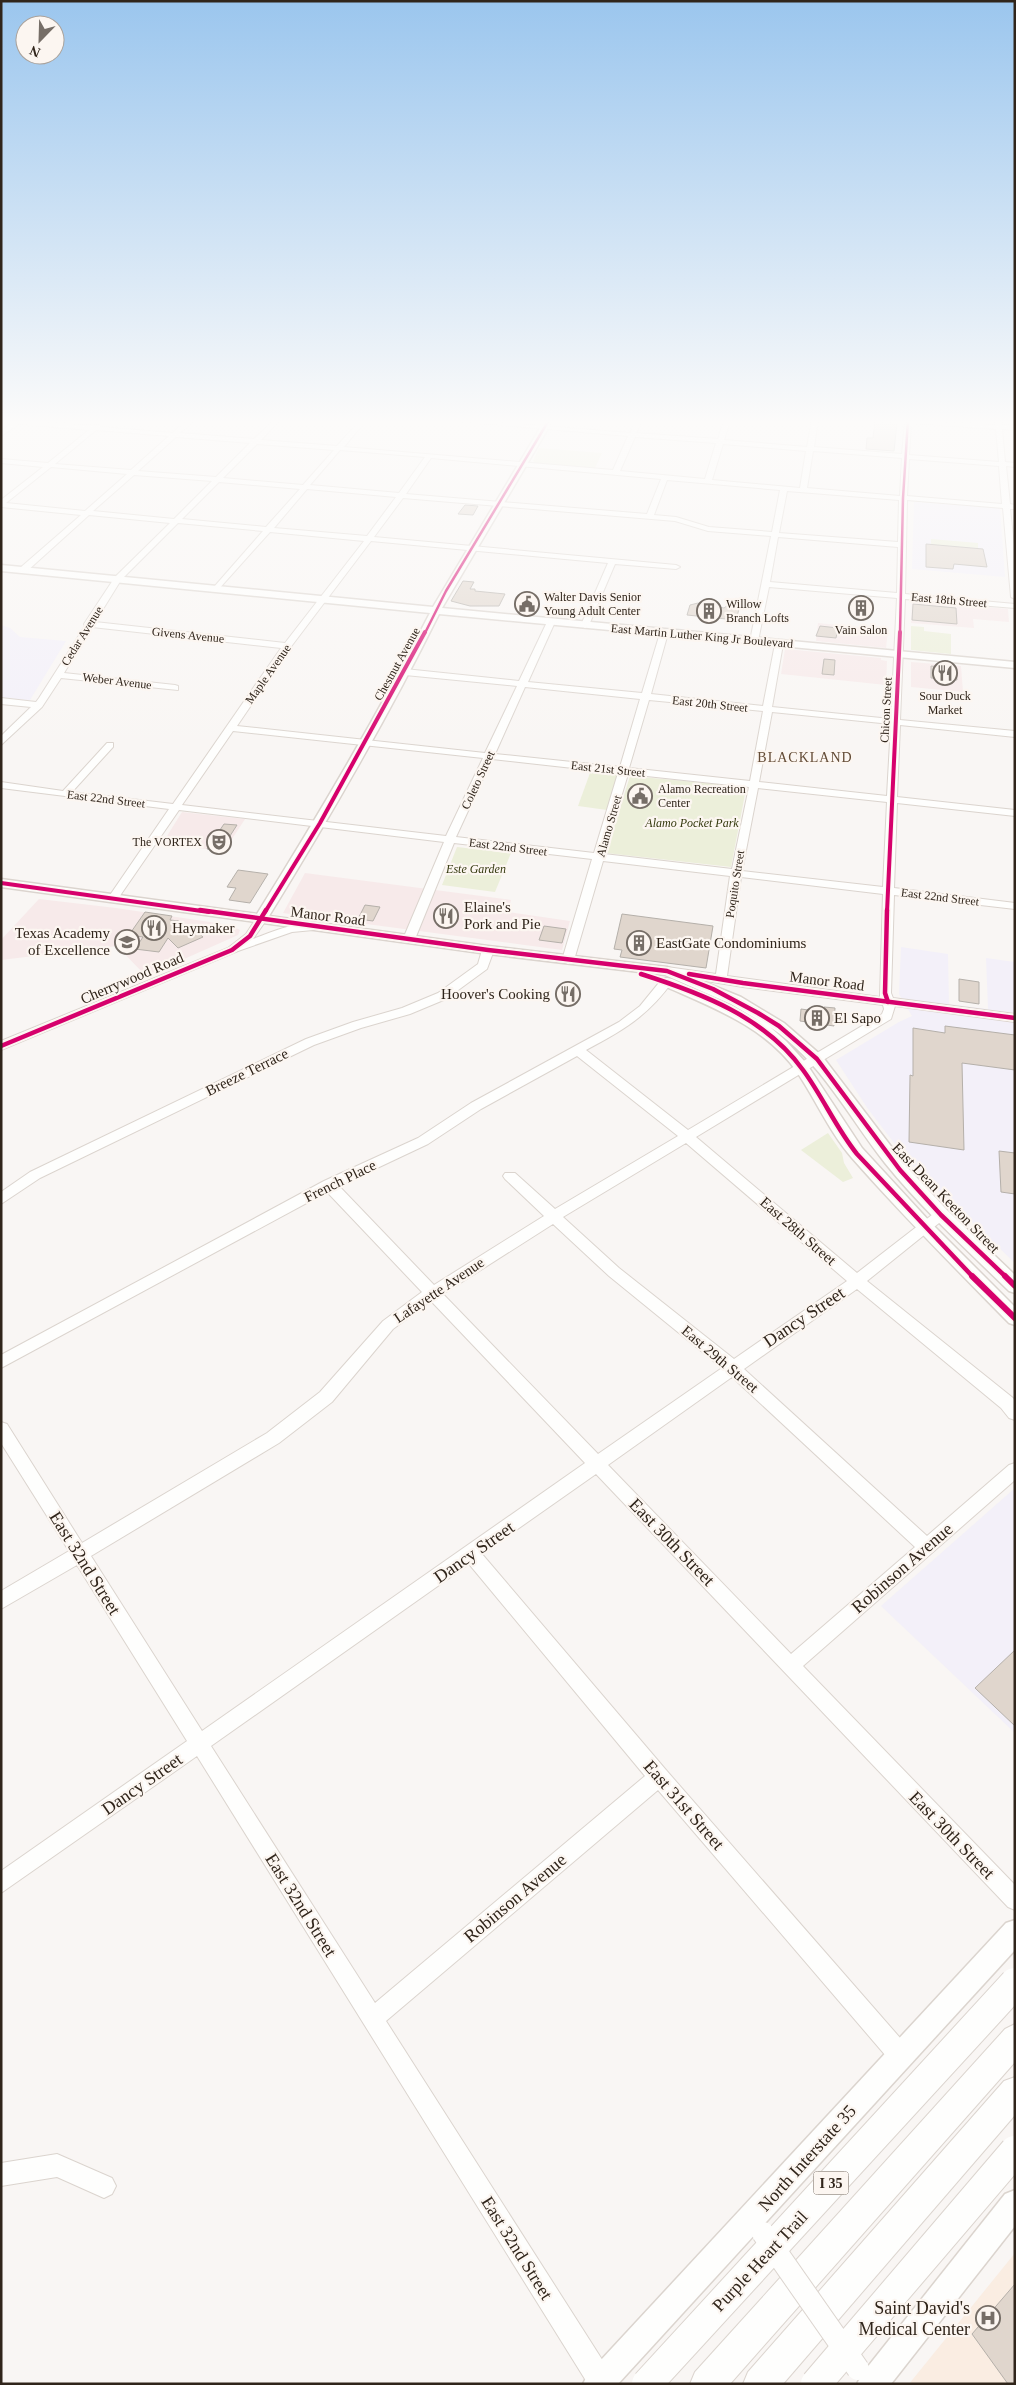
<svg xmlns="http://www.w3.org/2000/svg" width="1016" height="2385" viewBox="0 0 1016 2385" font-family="'Times New Roman',serif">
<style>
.commercial{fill:#f7eaea}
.built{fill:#faede2}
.education{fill:#f3f0f9}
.green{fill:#ecefda}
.building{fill:#e0d6cd;stroke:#b5b0aa}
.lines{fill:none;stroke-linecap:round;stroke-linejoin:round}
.minor-casing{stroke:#dbd4ce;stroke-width:2}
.major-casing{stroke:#dbd4ce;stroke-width:3}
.highway-casing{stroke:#dbd4ce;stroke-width:2}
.minor{fill:#fefefd;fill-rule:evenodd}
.major{fill:#fefefd;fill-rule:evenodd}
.highway{fill:#fefefd;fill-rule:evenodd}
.minor-bridge-casing{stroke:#dbd4ce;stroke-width:24;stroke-linecap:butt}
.highway-bridge-casing{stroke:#dbd4ce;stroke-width:32;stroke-linecap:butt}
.minor-bridge{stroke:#fefefd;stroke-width:22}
.highway-bridge{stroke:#fefefd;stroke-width:30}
.cycleway-far3-casing{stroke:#fcf6f1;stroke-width:4.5}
.cycleway-far2-casing{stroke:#fcf6f1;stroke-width:6}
.cycleway-far1-casing{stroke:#fcf6f1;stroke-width:8}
.cycleway-casing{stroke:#fcf6f1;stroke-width:9}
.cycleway-far3{stroke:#d6006c;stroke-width:2.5}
.cycleway-far2{stroke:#d6006c;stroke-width:4}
.cycleway-far1{stroke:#d6006c;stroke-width:4.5}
.cycleway{stroke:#d6006c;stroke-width:6}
.labels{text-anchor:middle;stroke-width:4.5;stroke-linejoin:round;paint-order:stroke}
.far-poi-label{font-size:12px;fill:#30251b;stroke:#fcf6f1;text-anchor:start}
.far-street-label{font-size:12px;fill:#30251b;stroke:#fcf6f1}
.far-park-label{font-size:12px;font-style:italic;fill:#34390e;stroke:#fcf6f1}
.far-neighbourhood-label{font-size:14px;letter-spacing:1px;fill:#634b35;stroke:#fcf6f1}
.shield{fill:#fcf6f1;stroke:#6d645b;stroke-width:1}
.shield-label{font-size:14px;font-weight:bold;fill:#30251b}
.poi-label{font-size:15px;fill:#30251b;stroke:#fcf6f1;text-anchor:start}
.street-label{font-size:15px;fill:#30251b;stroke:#fcf6f1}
.near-street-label{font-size:18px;fill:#30251b;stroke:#fcf6f1}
.near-poi-label{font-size:18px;fill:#30251b;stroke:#fcf6f1;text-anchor:end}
</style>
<rect width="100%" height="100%" fill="#f9f6f4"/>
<!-- commercial -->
<g class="commercial">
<polygon points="912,600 1008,609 1009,622 973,619 974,628 911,623"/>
<polygon points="818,623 888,630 886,648 816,641"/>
<polygon points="785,649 881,658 881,660 887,661 886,685 781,674"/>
<polygon points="911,662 961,666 963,692 911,687"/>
<polygon points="182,812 245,819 224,851 162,844"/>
<polygon points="305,873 511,900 508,912 570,921 562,950 283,913"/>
<polygon points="39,899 116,908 230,925 240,930 238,935 146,976 117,946 1,960 1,940"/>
</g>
<!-- built -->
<polygon class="built" points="1015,2253 1015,2384 909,2384"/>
<!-- education -->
<g class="education">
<polygon points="914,502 1000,508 1005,577 912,569"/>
<polygon points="1,625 10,628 20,637 66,641 30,700 1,699"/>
<polygon points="901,947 948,954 949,1004 988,1009 986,958 1015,962 1015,1263 908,1161 868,1109 836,1060 899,1022 912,1016 899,994"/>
<polygon points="1015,1488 1015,1733 881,1606"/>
</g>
<!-- green -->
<g class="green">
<polygon points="539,448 602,453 595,468 535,463 533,461"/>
<polygon points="931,539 978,543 978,548 931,545"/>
<polygon points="911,626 924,627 924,631 951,634 951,654 911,650"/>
<polygon points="590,773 618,775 607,810 578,806"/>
<polygon points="630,776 740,786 746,789 731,867 606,853"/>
<polygon points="457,847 511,853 495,892 442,885"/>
<polygon points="828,1133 842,1153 844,1163 853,1178 843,1182 801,1150"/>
</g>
<!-- building -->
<g class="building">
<polygon points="875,421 897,423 894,451 866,449 867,438 873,438"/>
<polygon points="465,505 478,506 473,515 458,514"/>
<polygon points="926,544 983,549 987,567 954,564 953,569 926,567"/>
<polygon points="463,581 474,582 470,589 475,589 475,591 505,594 499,606 470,606 451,601"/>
<polygon points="698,603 724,608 728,605 739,609 736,620 687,615 690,605"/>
<polygon points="913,604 956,608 957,624 912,620"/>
<polygon points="820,626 838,628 836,638 816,636"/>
<polygon points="824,659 835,660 834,675 822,674"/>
<polygon points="931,666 956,668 957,680 931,678"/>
<polygon points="224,824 237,825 221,850 207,849"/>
<polygon points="238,870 268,874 250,903 229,900 236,888 227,887"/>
<polygon points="365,905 380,907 373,921 358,919"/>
<polygon points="145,912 172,916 170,920 179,921 177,924 190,926 203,937 178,948 168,938 159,952 135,949 143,937 129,935"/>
<polygon points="622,914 713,926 706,968 620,957 622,950 614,949"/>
<polygon points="544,926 566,929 562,943 539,940"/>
<polygon points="959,979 979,982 979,1004 959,1001"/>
<polygon points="824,1007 835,1008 834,1026 800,1021 801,1009 823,1012"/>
<polygon points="945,1026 1015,1035 1015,1070 962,1063 964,1150 909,1142 910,1075 913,1076 913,1028 945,1033"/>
<polygon points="999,1151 1015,1153 1015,1194 1001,1192"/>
<polygon points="1015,1650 1015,1726 975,1688"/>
<polygon points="1015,2284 1015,2384 1008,2384 972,2334"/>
</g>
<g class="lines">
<defs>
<g id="minor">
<path d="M16 420 94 426 98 424 101 427 173 433 187 420H194L180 433 254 439 274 420H280L261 440 337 446 360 420H366L344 447 613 470 628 436 443 420H467L630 433 636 420H642L636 433 718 439 724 420H730L724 440 807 447 812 420H818L814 447 902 454 905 422 896 420 995 425V420H1001L1002 425 1015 426V430L1002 429 1005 462 1015 463V467L1006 466 1010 504 1015 505V509H1010L1015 554V599L1011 597 1003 508 907 500 905 594 1015 604V608L905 599 900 720 1015 731V737L900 725 897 797 1015 810V816L897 803 894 888 1015 903V909L894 895 891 993 893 998 1015 1014V1022L895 1006 891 1019 696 1137 857 1273 937 1211H947L949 1215 867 1281 1013 1398 1015 1401V1420L1009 1418 1001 1408 857 1289 744 1369 927 1536 1009 1465 1015 1463V1480L803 1666 1015 1885V1910L1008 1907 596 1474 482 1554 666 1770 908 2047 911 2055 908 2063 900 2066 892 2063 658 1790 386 2021 610 2372 613 2381 612 2384H588L197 1756 1 1893V1871L187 1741 77 1565 1 1609V1591L69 1551 1 1443V1422L7 1424 82 1543 267 1433 320 1392 383 1321 422 1292 327 1192 1 1368V1355L324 1181 418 1138 471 1103 619 1022 640 1006 662 979 666 978 672 982C648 1016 622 1031 586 1050L688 1130 882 1014 884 1009 883 1005 743 987 663 974 661 971 663 968 667 967 716 974 730 876 603 861 574 960 568 964 562 960 592 859 454 843 415 939 409 942 403 939 444 842 179 810 117 900H109L108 898 169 809 1 788V782L63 791 107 743H113V747L72 792 173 804 281 648 92 627 64 673 175 685 178 686V690L61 678 42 707 1 745V736L31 707 1 704V698L36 702 39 698 85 626 84 624 115 577 170 523 89 515 26 572H20V568L81 515 1 507V500L43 467 1 463V459L48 463 89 430 19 424 1 436V431ZM911 423 996 429 999 462 909 455ZM96 430 169 436 131 470 55 464ZM176 437 250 443 216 477 138 471ZM635 437 716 443 705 479 620 471ZM257 444 334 450 303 485 223 478ZM723 444 806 451 800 488 712 480ZM340 450 425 457 399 493 310 485ZM813 451 902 458 900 496 807 488ZM431 458 661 479 647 514 406 494ZM909 459 999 466 1002 504 907 496ZM51 467 127 474 85 511 6 503ZM134 475 212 481 174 519 93 511ZM667 480 780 490 772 532 709 527 676 517 654 515ZM219 482 300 489 266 527 182 519ZM307 489 396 497 367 536 274 528ZM787 491 899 500 898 542 779 533ZM403 498 675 521 708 531 771 536 750 641 754 644 758 641 769 587 897 598 891 719 772 707 783 644 779 641 775 644 763 706 651 694 668 633 664 630 660 633 642 693 528 682 555 622 551 619 547 622 519 681 405 669 401 672 405 675 517 686 485 753 237 726 290 648 371 541 608 563 581 625 585 628 589 625 615 564 676 569 680 567 676 565 374 537ZM178 523 263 531 214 587V591H217L270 532 364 541 285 643 95 622 121 580ZM778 537 898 547 897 593 770 582ZM525 687 640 699 620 767 495 754ZM649 700 763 711 750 781 629 768ZM772 712 891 724 887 796 759 782ZM233 731 483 758 446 836 182 805ZM492 759 618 773 594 853 456 837ZM628 774 749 787 732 869 604 854ZM758 788 887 802 883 887 742 871ZM741 877 883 894 880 997 727 976ZM577 1056 678 1136 555 1209 515 1173H505L503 1176 505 1179 544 1216 434 1285 339 1186 428 1144 481 1109ZM686 1143 847 1281 734 1359 619 1268 563 1217ZM553 1224 609 1276 722 1368 598 1454 443 1294ZM431 1301 585 1463 202 1731 91 1556 279 1443 332 1402 393 1329ZM732 1377 915 1547 791 1654 608 1465ZM469 1564 645 1776 375 2003 211 1746Z"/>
<path d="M261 916 267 919 253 939C267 934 307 916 319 927L313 930 292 932 238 951 1 1050V1041L228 948 246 934 257 917Z"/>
<polygon points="488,947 494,950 487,969 446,999 410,1014 361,1028 314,1045 40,1178 1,1204 1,1192 30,1172 306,1039 353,1022 402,1008 438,993 478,964 482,950"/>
<polygon points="57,2154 112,2178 116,2186 112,2194 104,2198 57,2177 1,2186 1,2163"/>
</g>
<g id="major">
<path d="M545 420H553L442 608 1015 662V668L439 614C388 717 330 817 269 916L488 946 667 967 741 997 784 1023 822 1056 906 1166 947 1210 1015 1275V1293L1009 1291C966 1249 922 1209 885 1163 848 1116 821 1061 770 1027L786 1041 806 1063 862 1148 932 1224 1015 1307V1325L1009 1323C956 1269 902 1215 852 1158 830 1133 816 1100 797 1072 765 1026 711 1007 662 985L660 982 667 978 672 979 731 1005 765 1024 731 1004 665 975 488 954 1 887V879L257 914C318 816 377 716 430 613L1 571V565L433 607Z"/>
<polygon points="1015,1920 1015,1950 618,2384 583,2384 588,2374 1006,1923"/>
<polygon points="1015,2190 1015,2226 891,2384 857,2384 862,2374 1005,2194"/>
</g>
<g id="highway">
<polygon points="1015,2024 1015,2062 730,2384 690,2384 695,2372 1005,2029"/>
<polygon points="1015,2077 1015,2115 783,2384 743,2384 748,2372 1004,2081"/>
</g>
</defs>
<!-- minor casing -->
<use href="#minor" class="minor-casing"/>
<!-- major casing -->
<use href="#major" class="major-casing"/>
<!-- highway casing -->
<use href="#highway" class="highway-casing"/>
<!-- minor -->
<use href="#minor" class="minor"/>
<!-- major -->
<use href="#major" class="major"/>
<!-- highway -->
<use href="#highway" class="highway"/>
<defs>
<polyline id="minor-bridge" points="763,2233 858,2369"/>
<g id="highway-bridge">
<polyline points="647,2384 1015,1983"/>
<polyline points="816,2384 1015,2151"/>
</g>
</defs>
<!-- minor-bridge casing -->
<use href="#minor-bridge" class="minor-bridge-casing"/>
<!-- highway-bridge casing -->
<use href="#highway-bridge" class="highway-bridge-casing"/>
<!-- minor-bridge -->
<use href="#minor-bridge" class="minor-bridge"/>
<!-- highway-bridge -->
<use href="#highway-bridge" class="highway-bridge"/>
<defs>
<g id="cycleway-far3">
<polyline points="425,633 446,591 549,420"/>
<polyline points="900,633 903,498 908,420"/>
</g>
<g id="cycleway-far2">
<polyline points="1,883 209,912"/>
<polyline points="265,912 320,823 425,632"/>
<polyline points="887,912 900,632"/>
</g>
<g id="cycleway-far1">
<polyline points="200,910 488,950 667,971 713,989 758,1013 779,1026 817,1059 900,1170 941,1215 1006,1277"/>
<polyline points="887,910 885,993 888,1002"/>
<path d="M641 974C701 993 765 1017 803 1070 823 1097 836 1128 857 1154L973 1277"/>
<polyline points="689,974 743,983 1015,1018"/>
<polyline points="1,1046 232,950 250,936 266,910"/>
</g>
<g id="cycleway">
<polyline points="972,1276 1015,1318"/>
<polyline points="1005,1276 1015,1286"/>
</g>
</defs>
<!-- cycleway-far3 casing -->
<use href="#cycleway-far3" class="cycleway-far3-casing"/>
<!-- cycleway-far2 casing -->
<use href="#cycleway-far2" class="cycleway-far2-casing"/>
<!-- cycleway-far1 casing -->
<use href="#cycleway-far1" class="cycleway-far1-casing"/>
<!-- cycleway casing -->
<use href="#cycleway" class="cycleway-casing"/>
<!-- cycleway-far3 -->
<use href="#cycleway-far3" class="cycleway-far3"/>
<!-- cycleway-far2 -->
<use href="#cycleway-far2" class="cycleway-far2"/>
<!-- cycleway-far1 -->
<use href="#cycleway-far1" class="cycleway-far1"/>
<!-- cycleway -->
<use href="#cycleway" class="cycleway"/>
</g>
<!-- sky -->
<linearGradient id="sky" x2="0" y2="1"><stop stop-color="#9bc6ee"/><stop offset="0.56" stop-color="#fcfbfa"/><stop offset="1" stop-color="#fcfbfa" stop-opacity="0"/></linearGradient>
<rect width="1016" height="754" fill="url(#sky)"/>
<!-- icons -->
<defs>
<symbol id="civic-ring" viewBox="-11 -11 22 22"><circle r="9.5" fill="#fcf6f1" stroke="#766e67" stroke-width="1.5"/><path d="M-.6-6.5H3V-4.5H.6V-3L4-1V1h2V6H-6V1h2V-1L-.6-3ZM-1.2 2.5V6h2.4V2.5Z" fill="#766e67"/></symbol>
<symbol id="building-ring" viewBox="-11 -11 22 22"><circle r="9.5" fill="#fcf6f1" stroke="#766e67" stroke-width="1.5"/><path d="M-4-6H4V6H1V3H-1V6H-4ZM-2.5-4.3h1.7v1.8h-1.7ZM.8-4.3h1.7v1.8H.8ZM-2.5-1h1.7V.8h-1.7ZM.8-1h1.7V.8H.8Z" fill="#766e67"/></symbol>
<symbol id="restaurant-ring" viewBox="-11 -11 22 22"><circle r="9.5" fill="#fcf6f1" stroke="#766e67" stroke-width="1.5"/><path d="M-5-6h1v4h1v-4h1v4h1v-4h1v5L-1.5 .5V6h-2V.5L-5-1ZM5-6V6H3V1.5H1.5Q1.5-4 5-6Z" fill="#766e67"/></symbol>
<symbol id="theatre-ring" viewBox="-11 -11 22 22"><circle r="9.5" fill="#fcf6f1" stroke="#766e67" stroke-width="1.5"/><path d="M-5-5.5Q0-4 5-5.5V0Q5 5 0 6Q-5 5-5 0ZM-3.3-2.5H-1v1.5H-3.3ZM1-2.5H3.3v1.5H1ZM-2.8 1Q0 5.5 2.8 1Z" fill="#766e67"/></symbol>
<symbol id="school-ring" viewBox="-11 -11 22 22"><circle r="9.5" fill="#fcf6f1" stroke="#766e67" stroke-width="1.5"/><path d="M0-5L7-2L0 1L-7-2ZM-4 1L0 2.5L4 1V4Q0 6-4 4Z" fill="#766e67"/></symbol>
<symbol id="hospital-ring" viewBox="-11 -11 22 22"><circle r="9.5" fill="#fcf6f1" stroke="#766e67" stroke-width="1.5"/><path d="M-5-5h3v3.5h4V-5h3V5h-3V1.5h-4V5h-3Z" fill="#766e67"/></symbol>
</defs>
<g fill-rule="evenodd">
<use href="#civic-ring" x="513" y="590" width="28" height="28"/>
<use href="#building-ring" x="847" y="594" width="28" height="28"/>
<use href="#building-ring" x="695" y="597" width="28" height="28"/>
<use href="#restaurant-ring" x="931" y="659" width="28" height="28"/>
<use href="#civic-ring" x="626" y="782" width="28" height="28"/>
<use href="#theatre-ring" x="205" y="828" width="28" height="28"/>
<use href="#restaurant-ring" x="432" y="902" width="28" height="28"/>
<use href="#restaurant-ring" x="140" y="914" width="28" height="28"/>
<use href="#school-ring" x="113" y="928" width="28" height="28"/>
<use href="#building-ring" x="625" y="929" width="28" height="28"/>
<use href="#restaurant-ring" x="554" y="980" width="28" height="28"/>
<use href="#building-ring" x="803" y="1004" width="28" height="28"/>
<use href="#hospital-ring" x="974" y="2304" width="28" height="28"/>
</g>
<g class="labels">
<!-- far-poi labels -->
<g class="far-poi-label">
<text x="544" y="601">Walter Davis Senior<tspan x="544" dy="14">Young Adult Center</tspan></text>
<text x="726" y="608">Willow<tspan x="726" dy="14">Branch Lofts</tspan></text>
<text x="861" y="634" text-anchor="middle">Vain Salon</text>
<text x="945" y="700" text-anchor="middle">Sour Duck<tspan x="945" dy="14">Market</tspan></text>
<text x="658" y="793">Alamo Recreation<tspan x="658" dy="14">Center</tspan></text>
<text x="202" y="846" text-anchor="end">The VORTEX</text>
</g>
<!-- far-street labels -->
<g class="far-street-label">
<text transform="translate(949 600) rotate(5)" y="4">East 18th Street</text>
<text transform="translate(188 635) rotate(6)" y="4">Givens Avenue</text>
<text transform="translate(82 636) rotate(-58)" y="4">Cedar Avenue</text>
<text transform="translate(702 636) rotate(5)" y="4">East Martin Luther King Jr Boulevard</text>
<text transform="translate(397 664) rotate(-61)" y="4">Chestnut Avenue</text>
<text transform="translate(268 674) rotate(-55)" y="4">Maple Avenue</text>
<text transform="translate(117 681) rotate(7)" y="4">Weber Avenue</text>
<text transform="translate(710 704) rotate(6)" y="4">East 20th Street</text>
<text transform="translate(886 710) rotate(-87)" y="4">Chicon Street</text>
<text transform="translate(608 769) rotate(6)" y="4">East 21st Street</text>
<text transform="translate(478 780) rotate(-65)" y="4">Coleto Street</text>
<text transform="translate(106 799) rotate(7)" y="4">East 22nd Street</text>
<text transform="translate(609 826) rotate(-74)" y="4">Alamo Street</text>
<text transform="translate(508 847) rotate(7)" y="4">East 22nd Street</text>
<text transform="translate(735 884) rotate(-81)" y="4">Poquito Street</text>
<text transform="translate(940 897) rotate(7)" y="4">East 22nd Street</text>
</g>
<!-- far-park labels -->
<g class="far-park-label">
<text x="692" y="827">Alamo Pocket Park</text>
<text x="476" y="873">Este Garden</text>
</g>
<!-- far-neighbourhood labels -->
<g class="far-neighbourhood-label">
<text x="805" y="762">BLACKLAND</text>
</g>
<!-- shield labels -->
<rect class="shield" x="813.5" y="2171.5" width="35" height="23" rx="4"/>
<g class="shield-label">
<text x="831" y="2188">I 35</text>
</g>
<!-- poi labels -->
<g class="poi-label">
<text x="464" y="912">Elaine's<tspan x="464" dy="17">Pork and Pie</tspan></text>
<text x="172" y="933">Haymaker</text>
<text x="110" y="938" text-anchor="end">Texas Academy<tspan x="110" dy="17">of Excellence</tspan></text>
<text x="656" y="948">EastGate Condominiums</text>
<text x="550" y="999" text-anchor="end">Hoover's Cooking</text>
<text x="834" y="1023">El Sapo</text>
</g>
<!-- street labels -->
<g class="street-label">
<text transform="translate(328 916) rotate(7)" y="5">Manor Road</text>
<text transform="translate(132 978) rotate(-23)" y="5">Cherrywood Road</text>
<text transform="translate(827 981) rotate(7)" y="5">Manor Road</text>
<text transform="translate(247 1072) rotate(-26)" y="5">Breeze Terrace</text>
<text transform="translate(340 1181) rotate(-26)" y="5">French Place</text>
<text transform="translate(946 1198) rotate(46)" y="5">East Dean Keeton Street</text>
<text transform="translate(798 1231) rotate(41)" y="5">East 28th Street</text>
<text transform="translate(439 1290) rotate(-34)" y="5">Lafayette Avenue</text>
<text transform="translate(720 1359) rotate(40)" y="5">East 29th Street</text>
</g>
<!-- near-street labels -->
<g class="near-street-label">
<text transform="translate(804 1317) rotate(-34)" y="6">Dancy Street</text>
<text transform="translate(672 1542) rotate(46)" y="6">East 30th Street</text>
<text transform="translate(474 1552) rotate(-35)" y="6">Dancy Street</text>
<text transform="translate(85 1563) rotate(58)" y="6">East 32nd Street</text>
<text transform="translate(902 1568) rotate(-41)" y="6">Robinson Avenue</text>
<text transform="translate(142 1784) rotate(-35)" y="6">Dancy Street</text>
<text transform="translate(684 1805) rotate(49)" y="6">East 31st Street</text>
<text transform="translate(952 1835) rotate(46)" y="6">East 30th Street</text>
<text transform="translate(515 1898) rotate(-40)" y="6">Robinson Avenue</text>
<text transform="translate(301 1905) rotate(58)" y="6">East 32nd Street</text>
<text transform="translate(807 2158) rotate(-48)" y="6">North Interstate 35</text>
<text transform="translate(517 2248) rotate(58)" y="6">East 32nd Street</text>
<text transform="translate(760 2261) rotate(-47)" y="6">Purple Heart Trail</text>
</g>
<!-- near-poi labels -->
<g class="near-poi-label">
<text x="970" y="2314">Saint David's<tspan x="970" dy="21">Medical Center</tspan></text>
</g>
</g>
<!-- border -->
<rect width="1016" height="2385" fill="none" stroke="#30251b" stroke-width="5"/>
<!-- north arrow -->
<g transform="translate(40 40) rotate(203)"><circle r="24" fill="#fcf6f1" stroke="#aaa29b"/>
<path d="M0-4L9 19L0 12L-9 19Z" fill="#766e67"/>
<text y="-8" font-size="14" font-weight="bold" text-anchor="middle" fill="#30251b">N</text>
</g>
</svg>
